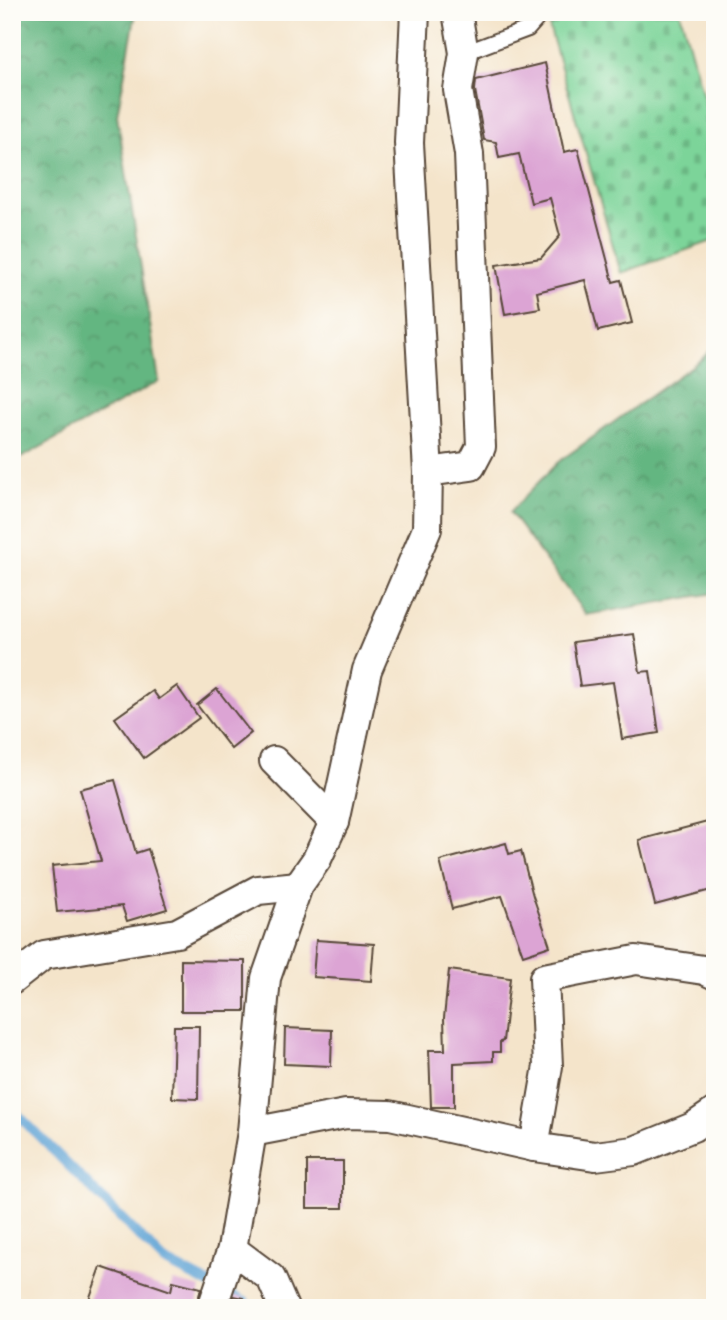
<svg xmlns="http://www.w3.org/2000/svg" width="727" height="1320" viewBox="0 0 727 1320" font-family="'Patrick Hand',sans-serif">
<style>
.forest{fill:url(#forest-crowns);stroke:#507050;stroke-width:2}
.cemetery{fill:url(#cemetery-stones);stroke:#5b7f5c;stroke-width:2}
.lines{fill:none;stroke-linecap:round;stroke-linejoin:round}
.stream{stroke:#62a5d6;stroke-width:10}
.building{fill:#dca4d4}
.lane-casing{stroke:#574638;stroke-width:18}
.street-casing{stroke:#574638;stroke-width:32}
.lane{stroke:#fff;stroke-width:14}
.street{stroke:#fff;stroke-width:28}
</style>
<defs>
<pattern id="forest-crowns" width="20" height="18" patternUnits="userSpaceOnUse" patternTransform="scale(1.75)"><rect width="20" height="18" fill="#64b681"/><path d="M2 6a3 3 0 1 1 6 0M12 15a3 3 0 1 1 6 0" fill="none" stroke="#549469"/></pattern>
<pattern id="cemetery-stones" width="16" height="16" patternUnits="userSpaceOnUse" patternTransform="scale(1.75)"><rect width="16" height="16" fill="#7bd499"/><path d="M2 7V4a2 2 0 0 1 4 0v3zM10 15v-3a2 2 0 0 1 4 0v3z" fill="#6bb683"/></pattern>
</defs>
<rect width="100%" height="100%" fill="#fdfcf7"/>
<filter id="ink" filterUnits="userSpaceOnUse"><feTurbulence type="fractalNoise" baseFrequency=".0143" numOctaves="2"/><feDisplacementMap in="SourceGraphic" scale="14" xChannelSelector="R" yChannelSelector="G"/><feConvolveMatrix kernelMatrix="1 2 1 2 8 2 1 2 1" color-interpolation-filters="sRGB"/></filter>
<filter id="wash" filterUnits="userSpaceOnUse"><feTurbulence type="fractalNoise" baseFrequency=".00686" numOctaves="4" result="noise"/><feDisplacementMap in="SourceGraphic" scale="28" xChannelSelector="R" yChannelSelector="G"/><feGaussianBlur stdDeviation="1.57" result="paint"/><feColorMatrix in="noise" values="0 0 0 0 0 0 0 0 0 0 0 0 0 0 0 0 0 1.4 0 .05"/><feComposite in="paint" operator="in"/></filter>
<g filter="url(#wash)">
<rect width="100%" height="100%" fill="#f4e4ca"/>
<!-- forest -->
<g class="forest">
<polygon points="12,12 136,12 117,115 159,381 12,463"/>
<polygon points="715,345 715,593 586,615 510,512 557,463 702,359"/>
</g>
<!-- cemetery -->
<polygon class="cemetery" points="576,12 680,12 715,139 715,240 621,273 549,26"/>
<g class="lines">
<!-- stream -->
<polyline class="stream" points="12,1112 16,1113 164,1261 245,1302 248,1308"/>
</g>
<g id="blocks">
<!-- building -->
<g class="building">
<polygon points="545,63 564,152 578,149 613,282 621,280 632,323 598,331 585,280 537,292 540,308 505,314 496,265 541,258 560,236 550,198 531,203 519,154 499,158 496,142 484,140 475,90 476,80"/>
<polygon points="634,634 640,672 650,671 659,733 622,739 613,682 580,686 573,642"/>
<polygon points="177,686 199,718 144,758 115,718 153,691 159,699"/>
<polygon points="217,689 251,733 231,749 197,705"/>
<polygon points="115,780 136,853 148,849 167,909 127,921 122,906 57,912 52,866 101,861 80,789"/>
<polygon points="715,820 715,889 655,905 639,840"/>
<polygon points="506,843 509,854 521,851 533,896 550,946 523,955 502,896 452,909 440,861"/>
<polygon points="316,940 374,944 371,981 313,977"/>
<polygon points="181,960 245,961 245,1011 181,1011"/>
<polygon points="449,970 510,978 503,1041 500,1042 500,1052 493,1052 493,1061 454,1063 454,1107 431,1107 429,1050 445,1050 444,1018"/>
<polygon points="174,1026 199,1026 198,1099 172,1098"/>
<polygon points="285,1028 332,1030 331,1066 284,1064"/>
<rect x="307" y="1161" width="36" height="47"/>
<polygon points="101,1267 171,1291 173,1281 201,1288 196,1308 86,1308"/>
<polygon points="234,1296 244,1298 242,1308 230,1308"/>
</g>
</g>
</g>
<g filter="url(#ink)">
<use href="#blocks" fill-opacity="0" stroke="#574638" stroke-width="2"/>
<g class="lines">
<defs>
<polyline id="lane" points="464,53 528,29 543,12"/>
<g id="street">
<polyline points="428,472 471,466 481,447 469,154 458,90 464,53 457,12"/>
<polyline points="274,761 334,822"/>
<polyline points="12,980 44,955 177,933 258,890 298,886"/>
<polyline points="252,1132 346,1114 390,1115 534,1147 595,1156 634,1151 693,1127 715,1112"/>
<polyline points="534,1147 548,1066 544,978 636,960 704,970 715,975"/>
<polyline points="232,1249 271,1278 284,1308"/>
<polyline points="212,1308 232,1249 252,1132 266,978 298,886 317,859 334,822 367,670 427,529 428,472 409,143 415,12"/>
</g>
</defs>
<!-- lane casing -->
<use href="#lane" class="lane-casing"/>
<!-- street casing -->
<use href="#street" class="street-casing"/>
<!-- lane -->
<use href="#lane" class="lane"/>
<!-- street -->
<use href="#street" class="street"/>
</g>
</g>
<!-- margin -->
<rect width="727" height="1320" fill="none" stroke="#fdfcf7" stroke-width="42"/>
</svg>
